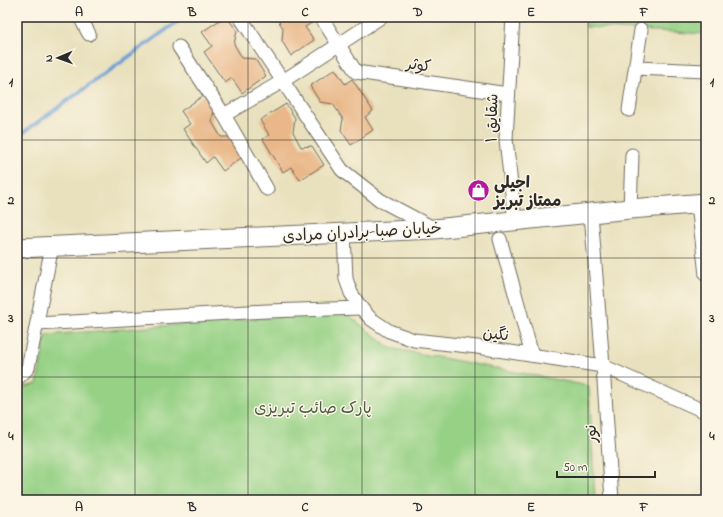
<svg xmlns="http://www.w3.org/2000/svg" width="723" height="517" viewBox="0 0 723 517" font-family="'Indie Flower','Playpen Sans Arabic',sans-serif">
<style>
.green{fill:#96d185;stroke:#607e58}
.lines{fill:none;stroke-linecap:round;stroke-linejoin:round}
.stream{stroke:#699ed6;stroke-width:4}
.building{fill:#e9b788}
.street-casing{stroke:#6e6b5e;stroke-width:15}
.secondary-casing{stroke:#6e6b5e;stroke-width:21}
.street{stroke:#fff;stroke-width:13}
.secondary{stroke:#fff;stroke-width:19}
.grid{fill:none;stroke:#2b2b2b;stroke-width:1;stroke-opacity:0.55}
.labels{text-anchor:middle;stroke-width:3;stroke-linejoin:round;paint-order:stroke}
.street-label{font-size:16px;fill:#2b2b2b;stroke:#fcf5e5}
.poi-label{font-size:16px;font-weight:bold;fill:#2b2b2b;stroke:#fcf5e5;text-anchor:start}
.park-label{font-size:16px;fill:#4b5d46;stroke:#fcf5e5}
.neatline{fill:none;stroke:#2b2b2b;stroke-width:1.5}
.grid-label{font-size:13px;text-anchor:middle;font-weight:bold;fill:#2b2b2b}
</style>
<rect width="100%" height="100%" fill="#fcf5e5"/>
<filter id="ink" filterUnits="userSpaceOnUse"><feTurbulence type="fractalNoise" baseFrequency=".025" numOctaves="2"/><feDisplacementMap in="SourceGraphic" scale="8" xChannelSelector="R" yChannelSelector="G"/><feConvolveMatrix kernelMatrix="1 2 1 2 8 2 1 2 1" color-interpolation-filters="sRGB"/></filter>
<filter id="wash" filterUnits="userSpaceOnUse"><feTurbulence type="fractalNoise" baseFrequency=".012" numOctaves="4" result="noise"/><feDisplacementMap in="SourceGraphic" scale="16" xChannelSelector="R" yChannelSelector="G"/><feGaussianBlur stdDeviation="0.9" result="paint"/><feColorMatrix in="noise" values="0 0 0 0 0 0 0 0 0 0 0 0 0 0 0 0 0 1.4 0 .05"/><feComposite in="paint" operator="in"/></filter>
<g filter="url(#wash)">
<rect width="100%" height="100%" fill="#e9e1bd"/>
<!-- green -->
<g class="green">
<polygon points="586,17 706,17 706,34 586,27"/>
<polygon points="342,310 390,348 589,386 595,500 17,500 17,389 37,384 46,335 316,314"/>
</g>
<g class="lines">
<!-- stream -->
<polyline class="stream" points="17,137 184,17"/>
</g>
<g id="blocks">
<!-- building -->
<g class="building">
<polygon points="224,17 227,17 237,31 234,44 242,58 255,59 266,76 242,93 232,78 225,83 204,52 212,46 202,32"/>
<polygon points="276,17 310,17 313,22 305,27 314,40 291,56 282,41 283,28"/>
<polygon points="359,17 369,17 362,22"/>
<polygon points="335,69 345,84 352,79 373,111 365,117 373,130 351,145 341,130 343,119 333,104 320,102 310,86"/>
<polygon points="204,95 214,109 212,122 221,137 233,137 245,155 223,171 213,157 206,163 183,129 190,124 181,111"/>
<polygon points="286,104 295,118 293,132 301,147 312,146 324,165 300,180 291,167 283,172 263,139 269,135 260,120"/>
</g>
</g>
</g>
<g filter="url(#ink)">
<use href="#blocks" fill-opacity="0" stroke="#6e6b5e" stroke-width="1"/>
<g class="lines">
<defs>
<g id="street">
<polyline points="80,17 89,34"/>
<polyline points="240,17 342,170 380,200 433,228"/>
<polyline points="321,17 356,72 508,94"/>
<polyline points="513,17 506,139 515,221"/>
<polyline points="179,47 224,115 267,189"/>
<polyline points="636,68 706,71"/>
<polyline points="629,110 641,30"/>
<polyline points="224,115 283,81 381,17"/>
<polyline points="698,204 706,275"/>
<polyline points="630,209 632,155"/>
<polyline points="591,213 603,366 612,500"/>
<polyline points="344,232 346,279 351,293 361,308 371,319 389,331 414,340 477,347 603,366 706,412"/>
<polyline points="500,239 532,355"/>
<polyline points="37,324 267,311 361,308"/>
<polyline points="17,379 28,368 52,246"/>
</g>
<polyline id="secondary" points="17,248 434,229 630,209 706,203"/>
</defs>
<!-- street casing -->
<use href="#street" class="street-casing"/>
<!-- secondary casing -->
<use href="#secondary" class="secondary-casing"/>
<!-- street -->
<use href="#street" class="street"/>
<!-- secondary -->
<use href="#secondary" class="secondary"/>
</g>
</g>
<!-- grid -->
<path class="grid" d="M135 17V500M248 17V500M362 17V500M475 17V500M588 17V500M17 140H706M17 258H706M17 377H706"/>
<!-- icons -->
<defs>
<symbol id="shop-disc" viewBox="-11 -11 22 22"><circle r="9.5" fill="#b5179e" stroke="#fcf5e5"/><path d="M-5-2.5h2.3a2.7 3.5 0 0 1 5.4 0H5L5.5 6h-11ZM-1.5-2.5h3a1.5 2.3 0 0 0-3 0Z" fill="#fff"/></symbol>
</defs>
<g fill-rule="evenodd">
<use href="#shop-disc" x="466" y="178" width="25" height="25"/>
</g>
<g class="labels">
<!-- street labels -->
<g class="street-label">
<text transform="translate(419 64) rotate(8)" y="6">کوثر</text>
<text transform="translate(491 118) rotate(-89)" y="6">شقایق ۱</text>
<text transform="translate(362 231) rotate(-3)" y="6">خیابان صبا-برادران مرادی</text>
<text transform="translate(496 333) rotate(8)" y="6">نگین</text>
<text transform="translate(590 434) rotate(-94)" y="6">نور</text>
</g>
<!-- poi labels -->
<g class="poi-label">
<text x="494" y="188">اجیلی<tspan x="494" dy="18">ممتاز تبریز</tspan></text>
</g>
<!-- park labels -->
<g class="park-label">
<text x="313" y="413">پارک صائب تبریزی</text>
</g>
</g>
<!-- margin -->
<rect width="723" height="517" fill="none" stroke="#fcf5e5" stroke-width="44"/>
<!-- north arrow -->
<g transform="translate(58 58) rotate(268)" stroke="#fcf5e5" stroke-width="3" paint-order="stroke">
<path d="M0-3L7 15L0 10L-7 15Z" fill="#2b2b2b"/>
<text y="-6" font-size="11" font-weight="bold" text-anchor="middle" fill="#2b2b2b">N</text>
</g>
<!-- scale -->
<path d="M557 471v6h98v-6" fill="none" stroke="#2b2b2b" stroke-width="2"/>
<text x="563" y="471" font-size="12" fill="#2b2b2b" stroke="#fcf5e5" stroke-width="3" paint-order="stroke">50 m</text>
<rect x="22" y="22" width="679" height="473" class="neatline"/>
<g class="grid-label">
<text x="79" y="16">A</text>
<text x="192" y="16">B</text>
<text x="305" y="16">C</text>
<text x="418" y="16">D</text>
<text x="531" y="16">E</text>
<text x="644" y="16">F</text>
<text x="11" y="86">1</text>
<text x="712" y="86">1</text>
<text x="11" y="204">2</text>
<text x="712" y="204">2</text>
<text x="11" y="322">3</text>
<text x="712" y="322">3</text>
<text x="11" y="440">4</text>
<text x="712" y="440">4</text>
<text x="79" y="511">A</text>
<text x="192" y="511">B</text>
<text x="305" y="511">C</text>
<text x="418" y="511">D</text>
<text x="531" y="511">E</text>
<text x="644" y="511">F</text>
</g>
</svg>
